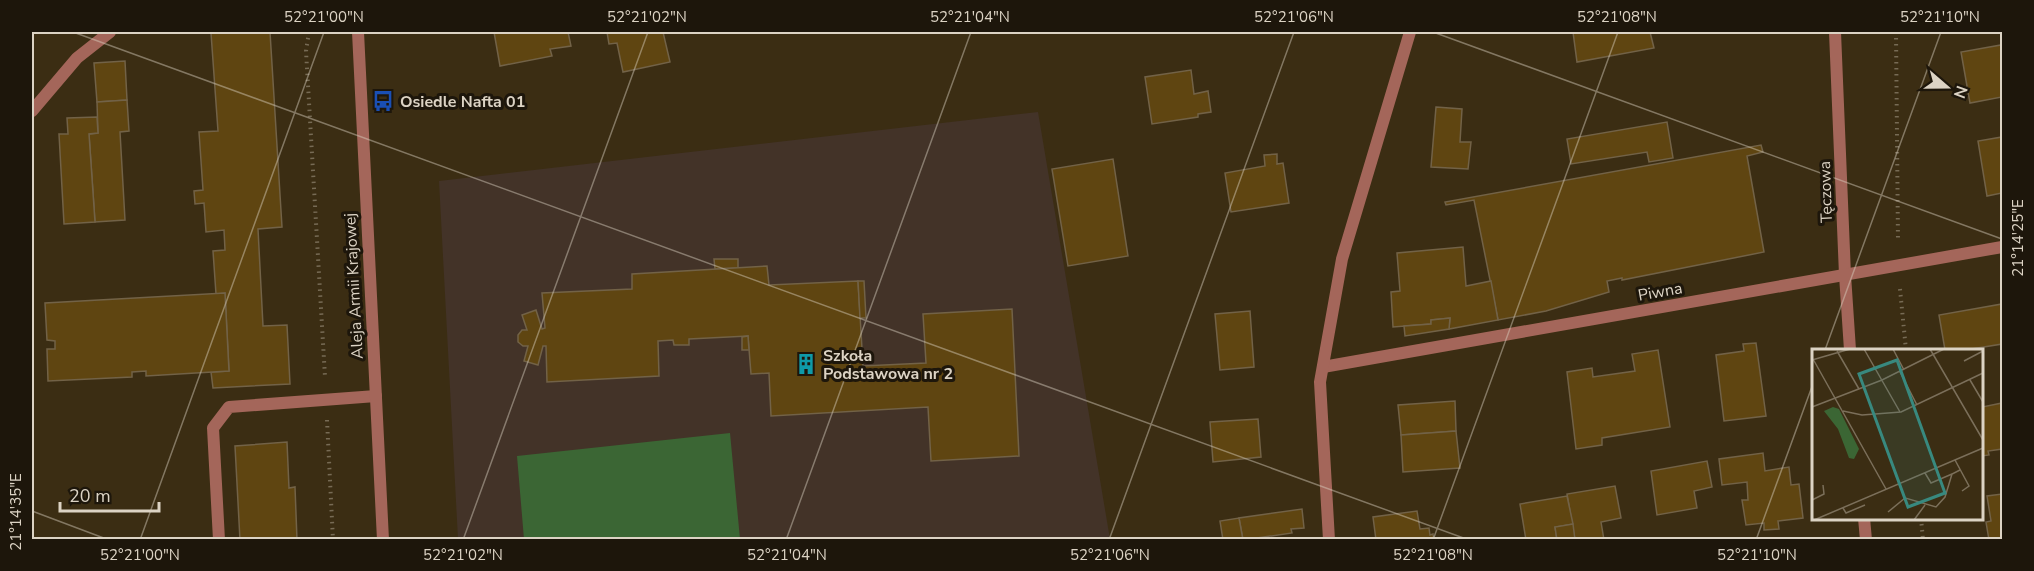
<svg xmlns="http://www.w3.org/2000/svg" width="2034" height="571" viewBox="0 0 2034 571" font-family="'Nunito Sans',sans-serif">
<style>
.education{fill:#433328}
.green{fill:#3b6634}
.building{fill:#5f4511;stroke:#726247;stroke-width:1.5}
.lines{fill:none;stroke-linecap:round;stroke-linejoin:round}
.path{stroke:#776b55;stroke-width:4;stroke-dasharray:1.5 4.5;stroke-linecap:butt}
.service{stroke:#a4665a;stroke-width:12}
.minor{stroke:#a4665a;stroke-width:12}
.tertiary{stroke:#a4665a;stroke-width:12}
.ticks{fill:none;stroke:#dcd3c4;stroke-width:1.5;stroke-opacity:0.45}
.labels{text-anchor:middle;stroke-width:6;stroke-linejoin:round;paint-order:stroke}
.poi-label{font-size:16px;font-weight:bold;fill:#dcd3c4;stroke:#1d160b;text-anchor:start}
.street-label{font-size:16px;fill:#dcd3c4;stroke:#1d160b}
.inset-road{fill:none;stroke:#7b6f5a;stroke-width:1.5}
.view{fill:#38897f;fill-opacity:0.15;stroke:#38897f;stroke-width:3}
.inset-edge{fill:none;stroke:#dcd3c4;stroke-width:3}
.neatline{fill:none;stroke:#dcd3c4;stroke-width:2}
.ticks-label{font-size:15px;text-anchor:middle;fill:#dcd3c4}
</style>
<rect width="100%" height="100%" fill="#3b2d13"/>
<!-- education -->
<polygon class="education" points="1038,112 1110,539 458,539 439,181"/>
<!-- green -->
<polygon class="green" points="730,433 740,539 524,539 517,456"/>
<!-- building -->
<g class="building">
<polygon points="240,32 270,32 282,227 258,229 263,326 287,325 290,384 213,388 211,372 229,371 225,293 216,294 213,251 225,250 224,230 206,232 204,203 195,204 194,191 203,190 199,132 218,131 211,33"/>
<polygon points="494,32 568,32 571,46 550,49 552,56 500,66"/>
<polygon points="607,32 663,32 670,62 623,72 617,43 609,44"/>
<polygon points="1573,32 1650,32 1654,48 1577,62"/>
<polygon points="2001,45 2002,97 1970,103 1961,52"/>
<polygon points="125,61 127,100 97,102 94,63"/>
<polygon points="1191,70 1194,94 1208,91 1211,112 1198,114 1198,117 1152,124 1145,77"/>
<polygon points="127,100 129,131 120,132 125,220 95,222 89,134 98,133 97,102"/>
<polygon points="1436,107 1462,109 1460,142 1471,142 1468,169 1431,167"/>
<polygon points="97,117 98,133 89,134 95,222 64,224 59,134 68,134 67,118"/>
<polygon points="1667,122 1673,158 1649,162 1647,152 1571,164 1567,139"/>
<polygon points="2002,137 2002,193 1987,196 1978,141"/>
<polygon points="1761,145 1763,152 1747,156 1764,252 1622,280 1622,278 1607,281 1609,292 1546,311 1498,320 1474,200 1446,205 1445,202"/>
<polygon points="1277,154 1277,164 1283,163 1289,203 1231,212 1225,173 1265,166 1264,155"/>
<polygon points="1113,159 1128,256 1068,266 1052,169"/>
<polygon points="1463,247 1466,286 1491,281 1498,320 1449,329 1450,318 1431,320 1431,324 1393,327 1391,292 1400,291 1397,253"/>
<polygon points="714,259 738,259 738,268 715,269"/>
<polygon points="767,266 769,285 858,281 863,366 926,363 923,314 1012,309 1019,456 931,461 928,407 771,416 769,373 751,374 748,336 689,339 689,345 674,345 673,340 658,341 659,376 547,382 546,346 543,346 538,365 524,361 528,346 523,346 518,342 518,335 522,330 527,330 522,315 536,310 542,329 545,328 542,293 632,289 632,274"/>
<polygon points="858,281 864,281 866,318 860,318"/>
<polygon points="225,293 229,371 146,376 146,371 132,372 132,377 48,381 47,349 55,349 55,341 47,340 45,303"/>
<polygon points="2002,304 2002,344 1965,350 1945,350 1939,315"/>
<polygon points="1250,311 1254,367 1220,370 1215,314"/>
<polygon points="1450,318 1449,329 1405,336 1404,326 1431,324 1431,320"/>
<polygon points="748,336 749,350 742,350 742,337"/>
<polygon points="1756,343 1766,416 1724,421 1716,355 1744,351 1743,344"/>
<polygon points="1658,350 1670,427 1602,438 1602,445 1576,449 1567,372 1592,368 1593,377 1635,371 1632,354"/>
<polygon points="1455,401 1456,431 1401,435 1398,405"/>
<polygon points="2002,403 2002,449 1988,451 1989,455 1982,456 1982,407"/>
<polygon points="1258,419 1261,457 1213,462 1210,422"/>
<polygon points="1456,431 1460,468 1403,472 1401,435"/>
<polygon points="287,442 289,488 295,487 297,540 240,540 235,446"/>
<polygon points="1763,453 1765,471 1789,467 1791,485 1799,484 1803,518 1778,521 1779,529 1764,530 1764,523 1746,525 1742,500 1748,500 1747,482 1722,485 1719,459"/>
<polygon points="1707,461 1712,487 1694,491 1697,508 1657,515 1651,471"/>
<polygon points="1615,486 1621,518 1601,522 1604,540 1575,540 1567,494"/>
<polygon points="2002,494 2002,540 1989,540 1986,522 1991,521 1987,496"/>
<polygon points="1567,496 1573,524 1555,527 1557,540 1526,540 1520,504"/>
<polygon points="1302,509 1304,528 1291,529 1292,533 1243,540 1239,518"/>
<polygon points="1417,511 1420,529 1429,528 1430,535 1433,534 1434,540 1376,540 1373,517"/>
<polygon points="1239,518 1243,540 1223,540 1220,521"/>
<polygon points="1573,524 1575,540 1557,540 1555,527"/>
</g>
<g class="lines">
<!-- path -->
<g class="path">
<polyline points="309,32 306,51 325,377"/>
<polyline points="1896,32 1898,242"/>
<polyline points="1900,289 1906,350"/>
<polyline points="327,420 333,540"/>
<polyline points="1921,518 1923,540"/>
</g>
<!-- service -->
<g class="service">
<polyline points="32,111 77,58 110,32"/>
<polyline points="219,540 213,428 229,407 376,396"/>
</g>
<!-- minor -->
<g class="minor">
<polyline points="1835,32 1845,275 1850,350"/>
<polyline points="1323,367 2002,247"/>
<polyline points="1864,518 1866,540"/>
<polyline points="1329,540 1320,382 1342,259 1410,32"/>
</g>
<!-- tertiary -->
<polyline class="tertiary" points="358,32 383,540"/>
</g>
<!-- ticks -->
<path class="ticks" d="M73 32 1469 540M1433 32 2002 239M1825 350 1941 32M32 511 109 540M140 540 324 32M463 540 648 32M786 540 971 32M1109 540 1294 32M1433 540 1618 32M1756 540 1814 381"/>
<!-- icons -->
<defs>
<symbol id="bus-bare" viewBox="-9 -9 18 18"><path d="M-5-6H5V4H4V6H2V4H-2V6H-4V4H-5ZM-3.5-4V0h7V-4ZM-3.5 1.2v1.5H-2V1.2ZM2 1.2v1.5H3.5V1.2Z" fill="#1a4fb4" stroke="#1d160b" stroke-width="2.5" paint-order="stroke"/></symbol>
<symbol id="building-bare" viewBox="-9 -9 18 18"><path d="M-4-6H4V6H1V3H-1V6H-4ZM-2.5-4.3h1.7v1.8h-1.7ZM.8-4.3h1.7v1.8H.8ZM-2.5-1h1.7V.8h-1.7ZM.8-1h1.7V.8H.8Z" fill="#0f9aa8" stroke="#1d160b" stroke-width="2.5" paint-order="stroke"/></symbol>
</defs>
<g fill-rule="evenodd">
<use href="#bus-bare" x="368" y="86" width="30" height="30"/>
<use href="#building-bare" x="791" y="349" width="30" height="30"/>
</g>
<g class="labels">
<!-- poi labels -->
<g class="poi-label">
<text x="400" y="107">Osiedle Nafta 01</text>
<text x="823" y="361">Szkoła<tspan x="823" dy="18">Podstawowa nr 2</tspan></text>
</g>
<!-- street labels -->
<g class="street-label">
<text transform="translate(1825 192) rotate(-92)" y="6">Tęczowa</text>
<text transform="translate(353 286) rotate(-93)" y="6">Aleja Armii Krajowej</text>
<text transform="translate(1660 291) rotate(-10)" y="6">Piwna</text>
</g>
</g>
<!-- overview -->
<g transform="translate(1812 349)">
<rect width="171" height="171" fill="#3b2d13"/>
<path d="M21 58 27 60 47 100 42 110 37 109 26 80 12 62Z" fill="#3b6634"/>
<path class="inset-road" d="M52 0 88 63M81 0 92 21M118 0 171 91M25 2 47 40M1 10 74 140M0 11 38 0M152 12 171 2M88 23 105 56M158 31 171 53M0 58 70 31 132 0M31 62 50 66 89 63 171 24M143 111 157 137 150 142M113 124 119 134 140 125M87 135 93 149 124 158 133 148 140 125 148 121M0 151 12 145 11 136M31 159 34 164 53 156M76 163 93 149M2 171 171 99M102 171 113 156"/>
<path class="view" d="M85 11 133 144 96 158 47 25Z"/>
<rect width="171" height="171" class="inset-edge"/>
</g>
<!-- border -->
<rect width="2034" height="571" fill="none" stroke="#1d160b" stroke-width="66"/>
<!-- north arrow -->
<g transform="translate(1947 87) rotate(110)" stroke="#1d160b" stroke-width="4.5" paint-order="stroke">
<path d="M0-4.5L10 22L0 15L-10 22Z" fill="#dcd3c4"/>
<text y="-9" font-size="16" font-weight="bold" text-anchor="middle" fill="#dcd3c4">N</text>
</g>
<!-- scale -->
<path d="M60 502v9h99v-9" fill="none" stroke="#dcd3c4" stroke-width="3"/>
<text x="69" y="502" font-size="18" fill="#dcd3c4" stroke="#1d160b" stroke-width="4.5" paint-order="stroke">20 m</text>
<rect x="33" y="33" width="1968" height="505" class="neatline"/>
<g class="ticks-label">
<text x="324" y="22">52°21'00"N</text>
<text x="647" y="22">52°21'02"N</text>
<text x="970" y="22">52°21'04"N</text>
<text x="1294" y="22">52°21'06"N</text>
<text x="1617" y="22">52°21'08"N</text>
<text x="1940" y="22">52°21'10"N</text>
<text transform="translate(2018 238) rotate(-90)" y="5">21°14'25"E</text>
<text transform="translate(16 512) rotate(-90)" y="5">21°14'35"E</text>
<text x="140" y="560">52°21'00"N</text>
<text x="463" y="560">52°21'02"N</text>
<text x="787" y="560">52°21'04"N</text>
<text x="1110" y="560">52°21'06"N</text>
<text x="1433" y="560">52°21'08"N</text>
<text x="1757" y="560">52°21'10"N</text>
</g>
</svg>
